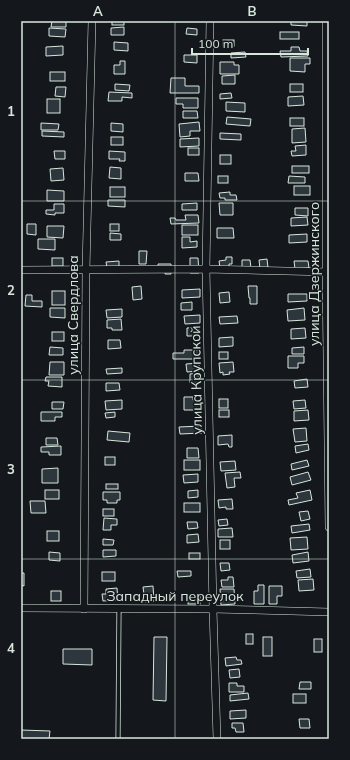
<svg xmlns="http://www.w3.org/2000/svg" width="350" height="760" viewBox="0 0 350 760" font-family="Mulish,sans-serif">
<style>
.building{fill:#2c363c;stroke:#d8e6dc}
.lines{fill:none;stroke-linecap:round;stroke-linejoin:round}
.service-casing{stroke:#d8e6dc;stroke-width:5}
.minor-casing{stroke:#d8e6dc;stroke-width:8}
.service{stroke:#14181c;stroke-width:3.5}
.minor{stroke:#14181c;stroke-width:7}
.grid{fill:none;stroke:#d8e6dc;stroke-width:1;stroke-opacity:0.55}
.labels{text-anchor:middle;stroke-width:3;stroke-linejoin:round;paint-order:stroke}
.street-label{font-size:14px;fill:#d8e6dc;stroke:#14181c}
.neatline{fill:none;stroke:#d8e6dc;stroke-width:1.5}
.grid-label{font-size:13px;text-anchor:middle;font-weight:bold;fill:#d8e6dc}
</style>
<rect width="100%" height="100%" fill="#14181c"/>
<!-- building -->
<g class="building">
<polygon points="52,21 66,21 66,27 51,27"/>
<rect x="112" y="21" width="12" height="4"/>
<polygon points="291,21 307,21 307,26 291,25"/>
<polygon points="124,27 124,35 111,35 111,28"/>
<polygon points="49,28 66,29 65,37 49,36"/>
<polygon points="187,28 197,29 197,35 186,34"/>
<rect x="280" y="32" width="19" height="7"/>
<rect x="223" y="40" width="11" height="6"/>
<polygon points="114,42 128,43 128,51 114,50"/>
<polygon points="63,46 63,55 46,56 46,47"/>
<polygon points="291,47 299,47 300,51 307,51 308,56 281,57 280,51 291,51"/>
<polygon points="245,52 246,57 231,58 231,53"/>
<polygon points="184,55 197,55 197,63 184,62"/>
<polygon points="290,58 310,58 310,64 305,64 305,72 290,71"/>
<polygon points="120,61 125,61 125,74 114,74 114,65 120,65"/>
<polygon points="220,62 234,62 234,65 239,65 239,74 220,74"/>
<rect x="50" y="72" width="15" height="9"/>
<polygon points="235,75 235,84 222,84 222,76"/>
<polygon points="171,78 185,78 185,86 199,86 199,93 170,93"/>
<polygon points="115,84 130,85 129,91 115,90"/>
<rect x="290" y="84" width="13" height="8"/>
<polygon points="56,87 66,87 65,97 55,96"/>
<polygon points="109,92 132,93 132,98 122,97 122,101 108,101"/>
<polygon points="231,93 232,98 220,99 220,94"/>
<polygon points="303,96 304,105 288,106 288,97"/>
<polygon points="176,98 198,98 198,108 183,108 183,104 176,104"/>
<rect x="47" y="99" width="13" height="14"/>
<polygon points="226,102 245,103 245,112 226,111"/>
<polygon points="183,111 197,111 198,118 183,118"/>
<polygon points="227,117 251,119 250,126 226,124"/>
<rect x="290" y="118" width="14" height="8"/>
<polygon points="199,122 200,131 190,131 190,136 180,137 179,124"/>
<polygon points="41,123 59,124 58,130 41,130"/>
<polygon points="111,123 123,124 123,132 111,131"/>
<polygon points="305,128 306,142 292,143 292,129"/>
<polygon points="42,131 64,132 64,137 42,136"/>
<polygon points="220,133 241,134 241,140 220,139"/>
<rect x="111" y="137" width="12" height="8"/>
<polygon points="199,138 199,146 180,147 180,139"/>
<polygon points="306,145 306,155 292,156 291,151 296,151 295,146"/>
<rect x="188" y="148" width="11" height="7"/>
<polygon points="54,151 65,151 65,159 55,159"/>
<polygon points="109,151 125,152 125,161 119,161 120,159 109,159"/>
<rect x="220" y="155" width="11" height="9"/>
<rect x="292" y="166" width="17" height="7"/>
<polygon points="110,167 121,168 121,179 109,178"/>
<polygon points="63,168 64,180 51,181 50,169"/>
<polygon points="185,173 198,173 199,181 185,181"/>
<rect x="218" y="176" width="10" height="7"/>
<polygon points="289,176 305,177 305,183 288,183"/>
<rect x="294" y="186" width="16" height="9"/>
<rect x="110" y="187" width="15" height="10"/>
<polygon points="47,190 64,191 64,201 47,201"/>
<polygon points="230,192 230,195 236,195 237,200 225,200 225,198 220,198 219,193"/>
<polygon points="108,200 125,200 125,207 108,206"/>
<polygon points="197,203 197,210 182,210 182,204"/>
<polygon points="219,203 233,203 233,215 220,215"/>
<polygon points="54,204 64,204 64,213 55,213 55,215 46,214 46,210 54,210"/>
<polygon points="295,208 308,208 308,216 295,215"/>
<polygon points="185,215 198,215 199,223 171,224 170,218 175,218 176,220 186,220"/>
<polygon points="307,217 308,225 291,226 291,218"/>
<polygon points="27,224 36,224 36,235 27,234"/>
<rect x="110" y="224" width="9" height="7"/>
<rect x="182" y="225" width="16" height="10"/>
<polygon points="47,226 64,226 63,238 47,237"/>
<polygon points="217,228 233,228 234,238 217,238"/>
<polygon points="110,233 121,234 121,240 110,240"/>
<polygon points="307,234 307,242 289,243 289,235"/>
<polygon points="182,237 190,237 190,242 197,241 197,247 182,248"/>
<polygon points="38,239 55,239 55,250 38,249"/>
<polygon points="139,251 147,251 146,264 139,264"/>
<polygon points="226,257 232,257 232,264 229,264 229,268 220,268 219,261 226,260"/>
<rect x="52" y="258" width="11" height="8"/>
<polygon points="190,258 198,258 199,273 190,273"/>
<polygon points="267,259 268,268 260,269 259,260"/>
<polygon points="242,260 250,260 251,268 242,268"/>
<polygon points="119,261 119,268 107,268 106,262"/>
<polygon points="294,261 308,261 309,268 295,269"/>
<polygon points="158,264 171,264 171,274 165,274 165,271 159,271"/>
<polygon points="141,286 142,299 133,300 132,287"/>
<polygon points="248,286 257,286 257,304 250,304 250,298 249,298"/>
<polygon points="200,289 200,297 182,298 182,290"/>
<rect x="52" y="291" width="13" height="14"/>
<polygon points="229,292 230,302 220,303 219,293"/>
<polygon points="288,294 307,294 307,301 288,302"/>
<polygon points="26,295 32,295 32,301 42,301 42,307 25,306"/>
<polygon points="192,302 192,310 181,310 181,303"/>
<polygon points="50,308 65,308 65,318 50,317"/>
<polygon points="304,308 305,320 288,321 287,310"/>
<polygon points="122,309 122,317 107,318 106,310"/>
<polygon points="200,315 200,323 185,324 184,316"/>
<polygon points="237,316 238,323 220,324 219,317"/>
<polygon points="121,319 122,330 112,330 112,328 107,328 107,320"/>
<polygon points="199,327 199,336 187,336 187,328"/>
<polygon points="305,328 306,338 291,339 291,329"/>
<rect x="52" y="332" width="12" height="9"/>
<polygon points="233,337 233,346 219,347 219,338"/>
<polygon points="108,340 120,340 121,348 108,349"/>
<polygon points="50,347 63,348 63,355 49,355"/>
<polygon points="304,347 304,354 292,354 292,348"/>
<polygon points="184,350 199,350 199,359 173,359 173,353 184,353"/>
<rect x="219" y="352" width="9" height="7"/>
<polygon points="288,356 304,356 304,363 298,363 298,368 288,368"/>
<polygon points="50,362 64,362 64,375 49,375"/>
<polygon points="233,362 234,372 229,372 230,374 223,375 223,372 220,373 219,363"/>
<polygon points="199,363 199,371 187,372 186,364"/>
<polygon points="122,368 122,373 107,374 106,369"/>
<polygon points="198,373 198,376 200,376 200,383 190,383 190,374"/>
<polygon points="46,377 62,377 62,387 48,386 49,381 45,381"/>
<polygon points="307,379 308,387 295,388 294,381"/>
<polygon points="106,383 119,383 120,390 106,391"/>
<polygon points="184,397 193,397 193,400 201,400 201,410 184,410"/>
<rect x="219" y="399" width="9" height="9"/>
<polygon points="122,400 122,409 106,410 105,401"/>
<polygon points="305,400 306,408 294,409 293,401"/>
<polygon points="52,402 64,402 63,409 52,409"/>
<rect x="219" y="410" width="10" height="7"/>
<polygon points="308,410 309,420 294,421 294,411"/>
<polygon points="41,412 62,412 62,417 55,417 55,421 41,421"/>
<polygon points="115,412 115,417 106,418 105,413"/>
<polygon points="201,426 202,433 180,434 179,427"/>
<polygon points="306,428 307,441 295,442 293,429"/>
<polygon points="108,431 130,433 129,442 107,440"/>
<polygon points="232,435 232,447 229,447 228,444 218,445 218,436"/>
<polygon points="46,438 57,438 58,445 46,445"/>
<polygon points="308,444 309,450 296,453 295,446"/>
<polygon points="61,446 61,455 49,455 49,452 41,452 41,447"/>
<polygon points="187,448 198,448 199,458 187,458"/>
<rect x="105" y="457" width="10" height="8"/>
<rect x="184" y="460" width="16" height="10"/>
<polygon points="307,460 309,466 292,470 291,464"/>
<polygon points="235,461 236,470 221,471 220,462"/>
<polygon points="58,468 58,483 42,483 42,469"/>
<polygon points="240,472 241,478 234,478 235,487 227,488 225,473"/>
<polygon points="308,472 311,480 292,485 290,477"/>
<polygon points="198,474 198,482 184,483 183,475"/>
<rect x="106" y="484" width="12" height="5"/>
<rect x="45" y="490" width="14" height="9"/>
<polygon points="198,490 198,497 188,498 188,491"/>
<polygon points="310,490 312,500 289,505 288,500 298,498 296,493"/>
<polygon points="103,492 120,492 120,500 117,500 117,503 107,503 107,500 103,500"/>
<polygon points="232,499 233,509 226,509 226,507 219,508 218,500"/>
<polygon points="30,501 45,501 46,513 31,513"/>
<rect x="184" y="503" width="16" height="9"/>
<rect x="103" y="509" width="11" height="7"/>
<polygon points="308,511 310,519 301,521 299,512"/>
<polygon points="104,518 117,519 117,525 111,525 111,530 103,530"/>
<polygon points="227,519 228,525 219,526 218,520"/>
<polygon points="187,522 197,522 198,528 188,529"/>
<polygon points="309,524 310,530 292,533 291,526"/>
<polygon points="232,528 233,537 218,537 218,529"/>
<rect x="47" y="531" width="12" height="10"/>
<polygon points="198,534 199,542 187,543 187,535"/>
<polygon points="307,537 308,549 291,550 290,538"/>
<polygon points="103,539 114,540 113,545 103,545"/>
<rect x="220" y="540" width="10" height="9"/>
<polygon points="103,550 116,550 116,556 103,557"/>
<polygon points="49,552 60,553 60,561 49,560"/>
<polygon points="308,552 309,561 293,563 292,555"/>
<rect x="189" y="553" width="11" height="6"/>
<polygon points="220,563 229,563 230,570 221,571"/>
<polygon points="310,569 311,577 297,578 296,571"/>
<polygon points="177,571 191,571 191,576 178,577"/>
<rect x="102" y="572" width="13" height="9"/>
<polygon points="21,573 24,573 24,586 21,585"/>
<polygon points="228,577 233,577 234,587 222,587 221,580 228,580"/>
<polygon points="313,579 314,590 299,591 298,580"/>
<polygon points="258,585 264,585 264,604 254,604 254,591 258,591"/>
<polygon points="153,586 154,601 145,602 143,587"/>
<polygon points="269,586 282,586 282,596 277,596 277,604 269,604"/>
<polygon points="117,588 118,600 103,601 102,594 106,594 106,589"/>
<polygon points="220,589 234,589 235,604 221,605"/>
<rect x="51" y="591" width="10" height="10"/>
<rect x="188" y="595" width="12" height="9"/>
<rect x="246" y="634" width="7" height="10"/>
<polygon points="154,637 167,637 166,701 153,700"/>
<rect x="263" y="637" width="9" height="19"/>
<rect x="314" y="639" width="8" height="13"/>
<polygon points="63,649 92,649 92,665 63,664"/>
<polygon points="236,657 237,660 241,660 242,664 226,666 225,658"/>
<polygon points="239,669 240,677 230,678 229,670"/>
<polygon points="300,682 311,682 311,689 299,689"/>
<polygon points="229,683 237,683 237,686 244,686 244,692 229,692"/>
<polygon points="248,693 249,699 230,701 230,695"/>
<rect x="293" y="694" width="13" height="9"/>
<polygon points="246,710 246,718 230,719 230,711"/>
<polygon points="299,719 309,719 310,728 300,728"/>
<polygon points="232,723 243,723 244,732 236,732 235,728 232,728"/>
<polygon points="21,730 50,731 49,739 21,739"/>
</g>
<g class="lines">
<defs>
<polyline id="service" points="118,739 119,609"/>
<g id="minor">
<polyline points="210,21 206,269 213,609 217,739"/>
<polyline points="326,21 326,272 329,527"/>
<polyline points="21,270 206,269 329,272"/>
<polyline points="21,608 213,609 329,612"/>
<polyline points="84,609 86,270 92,21"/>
</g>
</defs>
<!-- service casing -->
<use href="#service" class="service-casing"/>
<!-- minor casing -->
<use href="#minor" class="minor-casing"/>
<!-- service -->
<use href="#service" class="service"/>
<!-- minor -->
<use href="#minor" class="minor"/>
</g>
<!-- grid -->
<path class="grid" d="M175 21V739M21 201H329M21 380H329M21 559H329"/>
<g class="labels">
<!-- street labels -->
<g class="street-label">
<text transform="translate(314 274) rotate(-90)" y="5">улица Дзержинского</text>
<text transform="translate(73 315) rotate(-90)" y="5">улица Свердлова</text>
<text transform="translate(196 380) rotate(-91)" y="5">улица Крупской</text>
<text x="175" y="601">Западный переулок</text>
</g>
</g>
<!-- border -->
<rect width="350" height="760" fill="none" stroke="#14181c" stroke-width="44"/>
<!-- scale -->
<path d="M192 48v6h116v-6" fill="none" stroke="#d8e6dc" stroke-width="2"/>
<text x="198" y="48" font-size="12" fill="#d8e6dc" stroke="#14181c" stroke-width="3" paint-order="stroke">100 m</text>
<rect x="22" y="22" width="306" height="716" class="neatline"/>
<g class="grid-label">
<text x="98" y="16">A</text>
<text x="252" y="16">B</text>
<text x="11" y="116">1</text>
<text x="11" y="295">2</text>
<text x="11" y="474">3</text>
<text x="11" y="653">4</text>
</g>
</svg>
